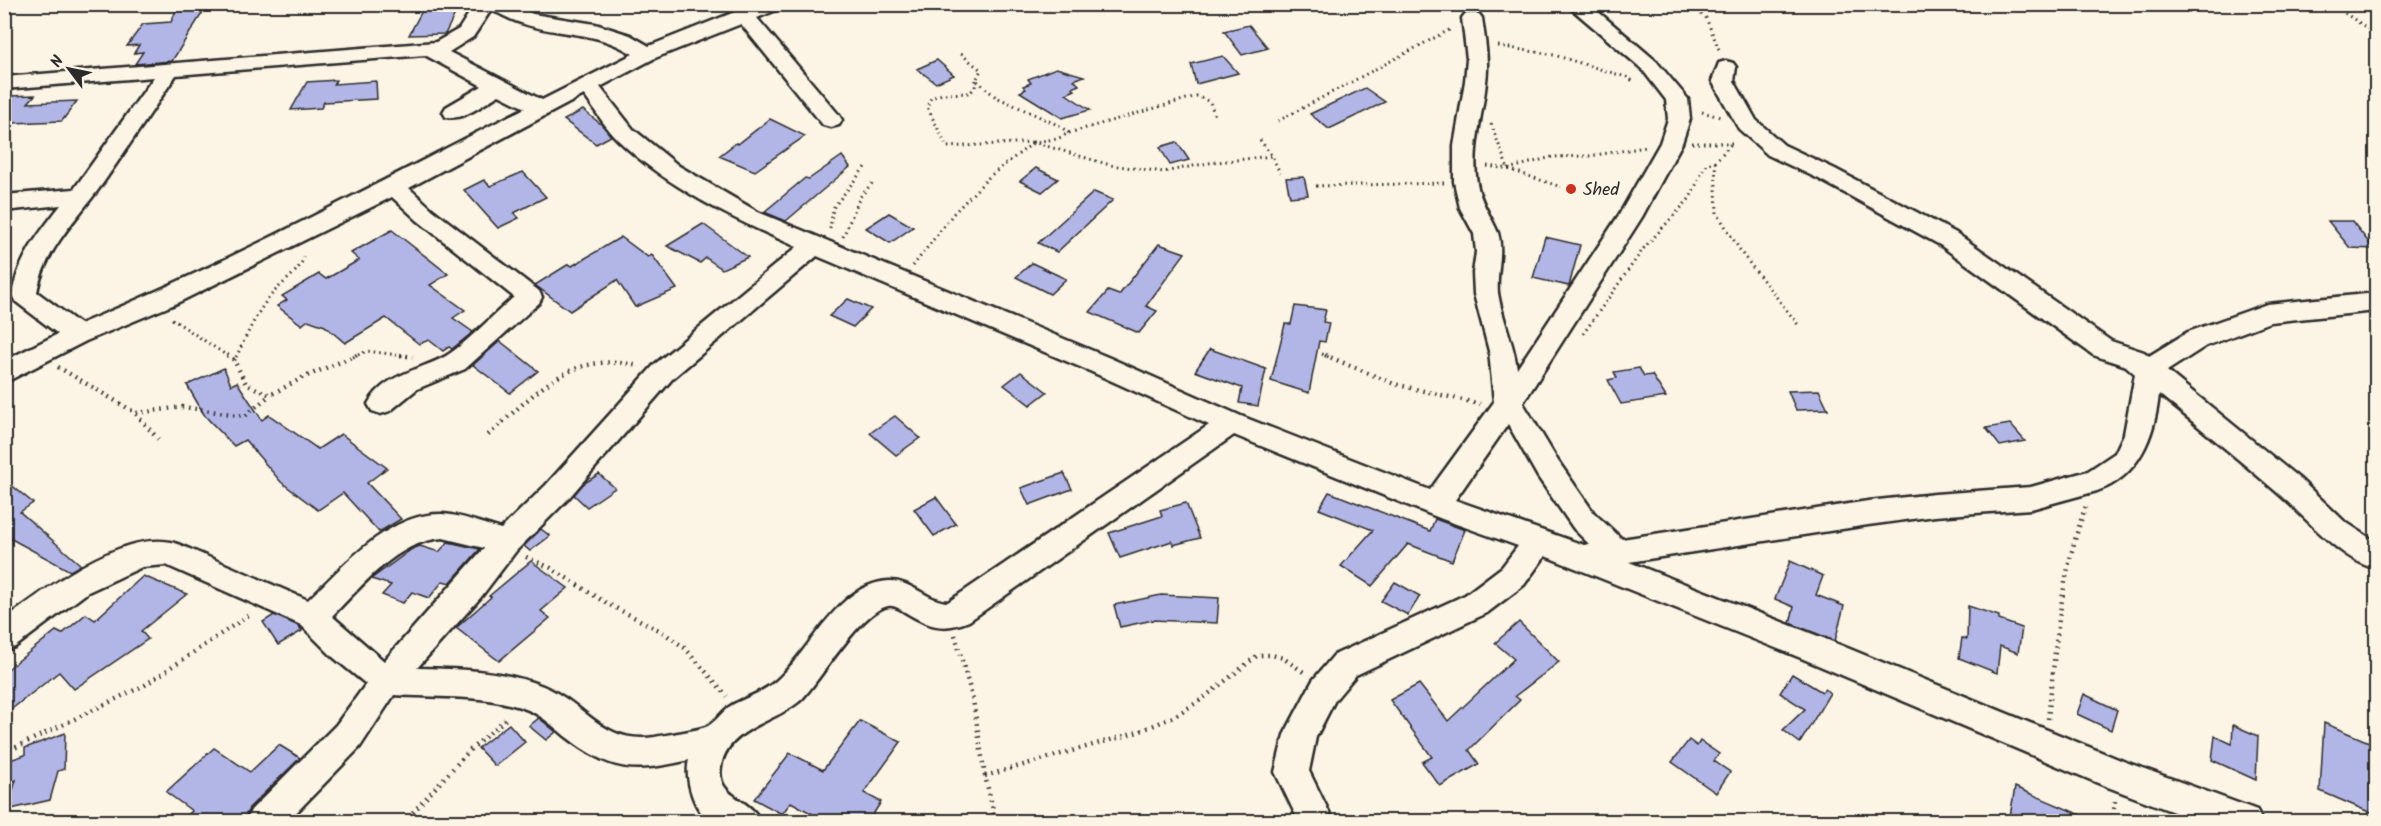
<svg xmlns="http://www.w3.org/2000/svg" width="2381" height="826" viewBox="0 0 2381 826" font-family="Kalam,sans-serif">
<style>
.building{fill:#b2b6e7;stroke:#2b2b2b;stroke-width:1.5}
.lines{fill:none;stroke-linecap:round;stroke-linejoin:round}
.minor-casing{stroke:#2b2b2b;stroke-width:5}
.path-far1{stroke:#2b2b2b;stroke-width:3;stroke-dasharray:1.5 4;stroke-linecap:butt}
.path{stroke:#2b2b2b;stroke-width:4.5;stroke-dasharray:1.5 5;stroke-linecap:butt}
.minor{fill:#fcf5e5;fill-rule:evenodd}
.poi-dot{fill:#c8321e;stroke:#fcf5e5;stroke-width:2}
.labels{text-anchor:middle;stroke-width:5;stroke-linejoin:round;paint-order:stroke}
.poi-label{font-size:18px;fill:#2b2b2b;stroke:#fcf5e5;text-anchor:start}
</style>
<rect width="100%" height="100%" fill="#fcf5e5"/>
<filter id="ink" filterUnits="userSpaceOnUse"><feTurbulence type="fractalNoise" baseFrequency=".0167" numOctaves="2"/><feDisplacementMap in="SourceGraphic" scale="12" xChannelSelector="R" yChannelSelector="G"/><feConvolveMatrix kernelMatrix="1 2 1 2 8 2 1 2 1" color-interpolation-filters="sRGB"/></filter>
<g filter="url(#ink)">
<!-- building -->
<g class="building">
<polygon points="179,4 208,4 172,61 135,64 143,52 134,53 139,45 127,46 143,24 171,22"/>
<polygon points="458,8 445,34 409,35 423,9"/>
<polygon points="1249,25 1268,48 1242,55 1224,31"/>
<polygon points="1223,56 1238,73 1196,84 1191,64"/>
<polygon points="937,60 954,75 936,83 917,69"/>
<polygon points="1056,68 1084,76 1074,80 1079,85 1072,88 1075,90 1066,94 1090,110 1062,118 1020,92 1026,89 1023,86 1031,83 1028,79"/>
<polygon points="336,80 334,84 376,81 377,99 324,102 321,108 291,110 307,82"/>
<polygon points="1365,88 1385,102 1329,129 1310,114"/>
<polygon points="35,95 28,103 77,101 62,121 12,123 4,133 4,102 9,96"/>
<polygon points="583,110 602,125 611,136 596,144 564,120"/>
<polygon points="770,119 805,136 755,171 719,156 736,143 738,144"/>
<polygon points="1177,142 1189,160 1170,165 1160,147"/>
<polygon points="842,156 850,167 786,221 764,212 805,178 809,179"/>
<polygon points="1036,168 1058,179 1042,192 1020,181"/>
<polygon points="523,172 546,197 514,213 519,218 498,228 464,190 484,180 490,186"/>
<polygon points="1304,177 1308,195 1290,197 1286,178"/>
<polygon points="1094,192 1113,200 1057,252 1038,243"/>
<polygon points="889,213 913,227 890,243 866,228"/>
<polygon points="2328,221 2352,221 2374,249 2350,248"/>
<polygon points="703,224 748,257 722,269 706,258 700,263 667,246"/>
<polygon points="392,230 448,274 430,285 465,310 453,318 473,332 452,349 449,347 443,351 429,340 419,344 386,318 345,343 325,326 308,320 302,325 277,306 287,300 282,296 319,274 326,279 359,260 351,253"/>
<polygon points="621,237 648,257 652,255 677,289 635,307 617,280 570,311 535,285 569,264 572,266"/>
<polygon points="1545,237 1580,245 1569,286 1533,278"/>
<polygon points="1159,244 1185,253 1146,306 1157,311 1139,333 1090,312 1108,291 1119,295"/>
<polygon points="1032,263 1066,279 1050,294 1016,277"/>
<polygon points="848,299 871,309 853,327 829,316"/>
<polygon points="1295,306 1326,310 1323,322 1329,323 1325,342 1319,341 1309,393 1271,381 1285,324 1291,324"/>
<polygon points="500,341 538,371 510,393 473,365"/>
<polygon points="1210,349 1266,369 1258,406 1239,403 1242,388 1195,371"/>
<polygon points="224,368 231,385 237,382 262,420 269,415 318,449 341,434 387,468 367,483 401,519 379,532 343,493 318,510 281,482 245,440 234,446 205,416 187,385"/>
<polygon points="1639,368 1644,376 1652,375 1666,397 1621,404 1608,380 1617,378 1614,372"/>
<polygon points="1021,372 1047,392 1030,405 1004,385"/>
<polygon points="1819,390 1828,409 1796,410 1788,391"/>
<polygon points="895,416 920,438 896,455 870,433"/>
<polygon points="2010,424 2025,441 2000,446 1986,428"/>
<polygon points="1064,473 1072,489 1029,505 1021,488"/>
<polygon points="599,474 615,488 587,507 574,495 583,484"/>
<polygon points="4,479 33,503 20,512 81,565 70,571 4,535"/>
<polygon points="1329,492 1430,531 1435,519 1465,530 1452,561 1408,544 1372,586 1341,566 1373,530 1319,509"/>
<polygon points="936,497 956,524 934,536 914,509"/>
<polygon points="1186,503 1200,538 1173,545 1172,541 1120,558 1109,533 1162,516 1160,510"/>
<polygon points="541,529 550,536 530,551 524,546"/>
<polygon points="448,542 480,549 450,583 443,581 429,598 412,592 403,603 382,595 391,585 371,579 412,549 420,546 439,552"/>
<polygon points="531,561 568,588 541,611 550,618 499,661 456,628 491,597 489,596"/>
<polygon points="1790,561 1823,576 1816,595 1844,606 1835,641 1790,623 1794,607 1775,599"/>
<polygon points="143,576 187,594 141,631 148,639 74,689 59,672 4,715 4,672 56,631 62,634 86,614 95,620"/>
<polygon points="1395,582 1420,596 1408,615 1381,601"/>
<polygon points="1161,595 1219,598 1217,623 1153,620 1120,627 1114,605"/>
<polygon points="1968,606 1999,616 1999,620 2022,628 2018,653 2000,646 1997,673 1959,658 1962,638 1967,639"/>
<polygon points="274,615 299,626 302,631 278,645 263,622"/>
<polygon points="1519,622 1559,662 1515,696 1520,700 1469,750 1479,764 1440,786 1422,762 1432,757 1390,700 1419,684 1448,721 1514,659 1495,643"/>
<polygon points="1792,674 1822,692 1825,689 1830,693 1800,743 1783,730 1805,709 1780,693"/>
<polygon points="2084,694 2117,710 2111,730 2077,714"/>
<polygon points="539,718 556,732 546,740 529,726"/>
<polygon points="860,721 901,742 864,793 881,802 868,822 827,822 791,802 782,814 754,799 790,753 823,770"/>
<polygon points="2324,723 2376,745 2376,815 2320,791"/>
<polygon points="509,724 525,742 495,766 478,748"/>
<polygon points="2233,725 2258,736 2256,780 2212,760 2215,736 2232,744"/>
<polygon points="65,733 64,769 58,771 50,800 7,810 16,780 4,785 4,762 25,755 25,748"/>
<polygon points="1689,740 1697,746 1700,741 1719,754 1714,761 1730,772 1716,793 1672,762"/>
<polygon points="279,745 300,758 249,808 244,822 180,822 192,811 166,792 214,748 250,772"/>
<polygon points="2015,787 2095,821 2095,822 2009,822"/>
</g>
<g class="lines">
<defs>
<path id="minor" d="M475 4H512L533 14 595 24 630 35 649 46 755 4H784L781 8 757 18 839 115 842 120 839 125 831 127 823 125 741 24 655 58 600 87 633 129 679 166 758 212 1110 358 1241 416 1430 490 1494 402 1489 351 1474 294 1473 273 1476 252 1474 234 1460 208 1454 182V146L1465 81 1467 59 1462 18 1465 14H1479L1482 18C1485 39 1489 61 1486 82 1483 115 1471 149 1477 183 1480 202 1491 216 1498 233 1504 252 1496 273 1498 293 1502 319 1514 343 1517 369L1619 215 1660 143 1668 119 1666 100 1642 69 1566 4H1589L1656 61 1688 99 1690 119 1682 143 1642 217 1523 403 1558 461 1594 513 1622 539 1868 501 1935 494 2031 487 2088 471 2115 453 2124 434 2135 374 2126 366 2093 355 1940 245 1819 179 1768 155 1739 129 1712 81 1719 63 1726 61 1733 63 1736 67 1734 81 1756 120 1784 145 1835 169 1956 233 2111 341 2144 352 2149 356 2188 332 2267 304 2376 293V311L2270 322 2206 346 2167 371 2301 480 2344 521 2376 542V569C2339 559 2308 519 2279 494 2240 460 2199 427 2159 394 2155 435 2139 477 2097 491L2031 509 1935 516 1868 525 1629 562 1823 638 2123 761 2257 810 2262 822H2200L2105 786 1801 658 1545 556 1524 585 1487 613 1356 675 1335 700 1316 737 1309 771 1334 822H1299L1275 772 1284 735 1313 680 1334 655 1465 595 1502 567 1518 546 1442 519 1234 435 969 621C943 632 928 626 905 612 900 609 894 605 888 606 861 611 822 678 802 699 779 721 731 727 722 762 712 798 750 796 761 822 748 822 725 825 714 822 694 816 684 777 689 760 633 773 612 772 565 736 552 725 539 713 523 708 482 694 437 698 394 695L360 747 287 822H246L251 810 336 725 366 684 333 657 301 625 166 565 142 567 88 592 15 647 4 651V620C45 590 125 526 178 544L308 600C344 566 388 513 442 514 462 515 482 524 501 529L546 485 655 364 797 247C734 219 668 188 618 140 605 127 595 110 584 95L409 188 433 210 539 291 542 297 539 303 465 369 417 389 390 411 381 414 372 411 368 404C384 374 419 371 446 356 466 344 495 313 514 297L417 220 392 197 175 304 86 341 4 383V361L58 334 15 301 12 295C18 259 39 233 61 205L4 211V195L74 189 154 77 4 89V77L436 42 459 29ZM491 10C501 14 511 20 521 23 561 37 592 29 633 54L542 100 449 52 473 37ZM425 55 482 86 446 107 443 112 446 117C464 121 483 104 499 95L525 108C378 183 233 261 80 324L37 292C45 248 79 217 103 183 128 147 152 111 176 75ZM817 256 1092 372 1209 425 948 602C927 601 911 580 889 581 838 583 810 652 776 681 762 693 747 697 732 705 723 710 717 721 708 726 701 730 665 735 655 737 602 745 587 704 543 686 503 670 460 669 417 668L481 597 516 551 566 501 673 378ZM1508 424 1538 477 1574 529 1589 544 1584 545 1455 500ZM443 538 484 548 384 661 332 616C363 585 397 541 443 538Z"/>
</defs>
<!-- minor casing -->
<use href="#minor" class="minor-casing"/>
<!-- path-far1 -->
<g class="path-far1">
<polyline points="1688,4 1706,18 1720,52"/>
<polyline points="2331,4 2376,34"/>
<polyline points="1498,46 1554,55 1626,77 1635,82"/>
<polyline points="961,54 981,70 976,80 996,97 1060,126 1069,133 1057,139 1033,142 1110,165 1164,172 1208,163 1272,156"/>
<polyline points="976,80 975,87 970,93 942,94 931,98 927,107 947,147 1033,142"/>
<polyline points="1702,112 1720,117"/>
<polyline points="1278,121 1451,29"/>
<polyline points="1491,124 1508,169"/>
<polyline points="1069,133 1197,96 1210,102 1215,116"/>
<polyline points="1260,140 1272,156 1280,173"/>
<polyline points="1692,143 1732,143"/>
<polyline points="1715,162 1717,213 1743,255 1800,327"/>
<polyline points="1487,166 1508,169 1561,187"/>
<polyline points="1508,169 1552,157 1589,156 1646,147"/>
<polyline points="1316,186 1444,183"/>
<polyline points="830,229 833,208 865,167"/>
<polyline points="843,237 860,197 874,181"/>
<polyline points="913,266 954,213 990,176 1033,143"/>
<polyline points="172,319 229,357"/>
<polyline points="1583,334 1644,248 1690,198 1706,164 1715,162 1731,144"/>
<polyline points="1322,354 1329,357"/>
<path d="M236 357C248 334 258 307 277 289 288 278 302 269 305 253"/>
<polyline points="353,357 367,351 412,357"/>
</g>
<!-- path -->
<g class="path">
<polyline points="227,355 234,360 246,384 270,395 302,378 357,355"/>
<polyline points="400,355 413,357"/>
<polyline points="1325,355 1394,384 1480,404"/>
<polyline points="234,360 237,355"/>
<polyline points="58,367 136,413 183,407 245,416 270,395"/>
<polyline points="136,414 158,439"/>
<path d="M488 435C537 393 568 350 639 366"/>
<polyline points="526,557 551,568 606,603 661,631 685,648 727,696"/>
<polyline points="955,635 973,700 985,776 996,822"/>
<path d="M2048 719C2056 646 2060 575 2086 506"/>
<polyline points="4,753 145,685 249,615"/>
<polyline points="985,776 1138,732 1173,717 1201,700 1258,655 1272,655 1283,658 1305,673"/>
<polyline points="404,822 469,751 509,716"/>
<polyline points="2113,822 2115,800"/>
</g>
<!-- minor -->
<use href="#minor" class="minor"/>
</g>
</g>
<!-- markers -->
<circle class="poi-dot" cx="1571" cy="189" r="6"/>
<g class="labels">
<!-- poi labels -->
<g class="poi-label">
<text x="1583" y="195">Shed</text>
</g>
</g>
<!-- margin -->
<rect width="2381" height="826" fill="none" stroke="#fcf5e5" stroke-width="24"/>
<rect x="12" y="12" width="2357" height="802" fill="none" stroke="#2b2b2b" stroke-width="2" filter="url(#ink)"/>
<!-- north arrow -->
<g transform="translate(69 69) rotate(302)" stroke="#fcf5e5" stroke-width="4.5" paint-order="stroke">
<path d="M0-4.5L10 22L0 15L-10 22Z" fill="#2b2b2b"/>
<text y="-9" font-size="16" font-weight="bold" text-anchor="middle" fill="#2b2b2b">N</text>
</g>
</svg>
